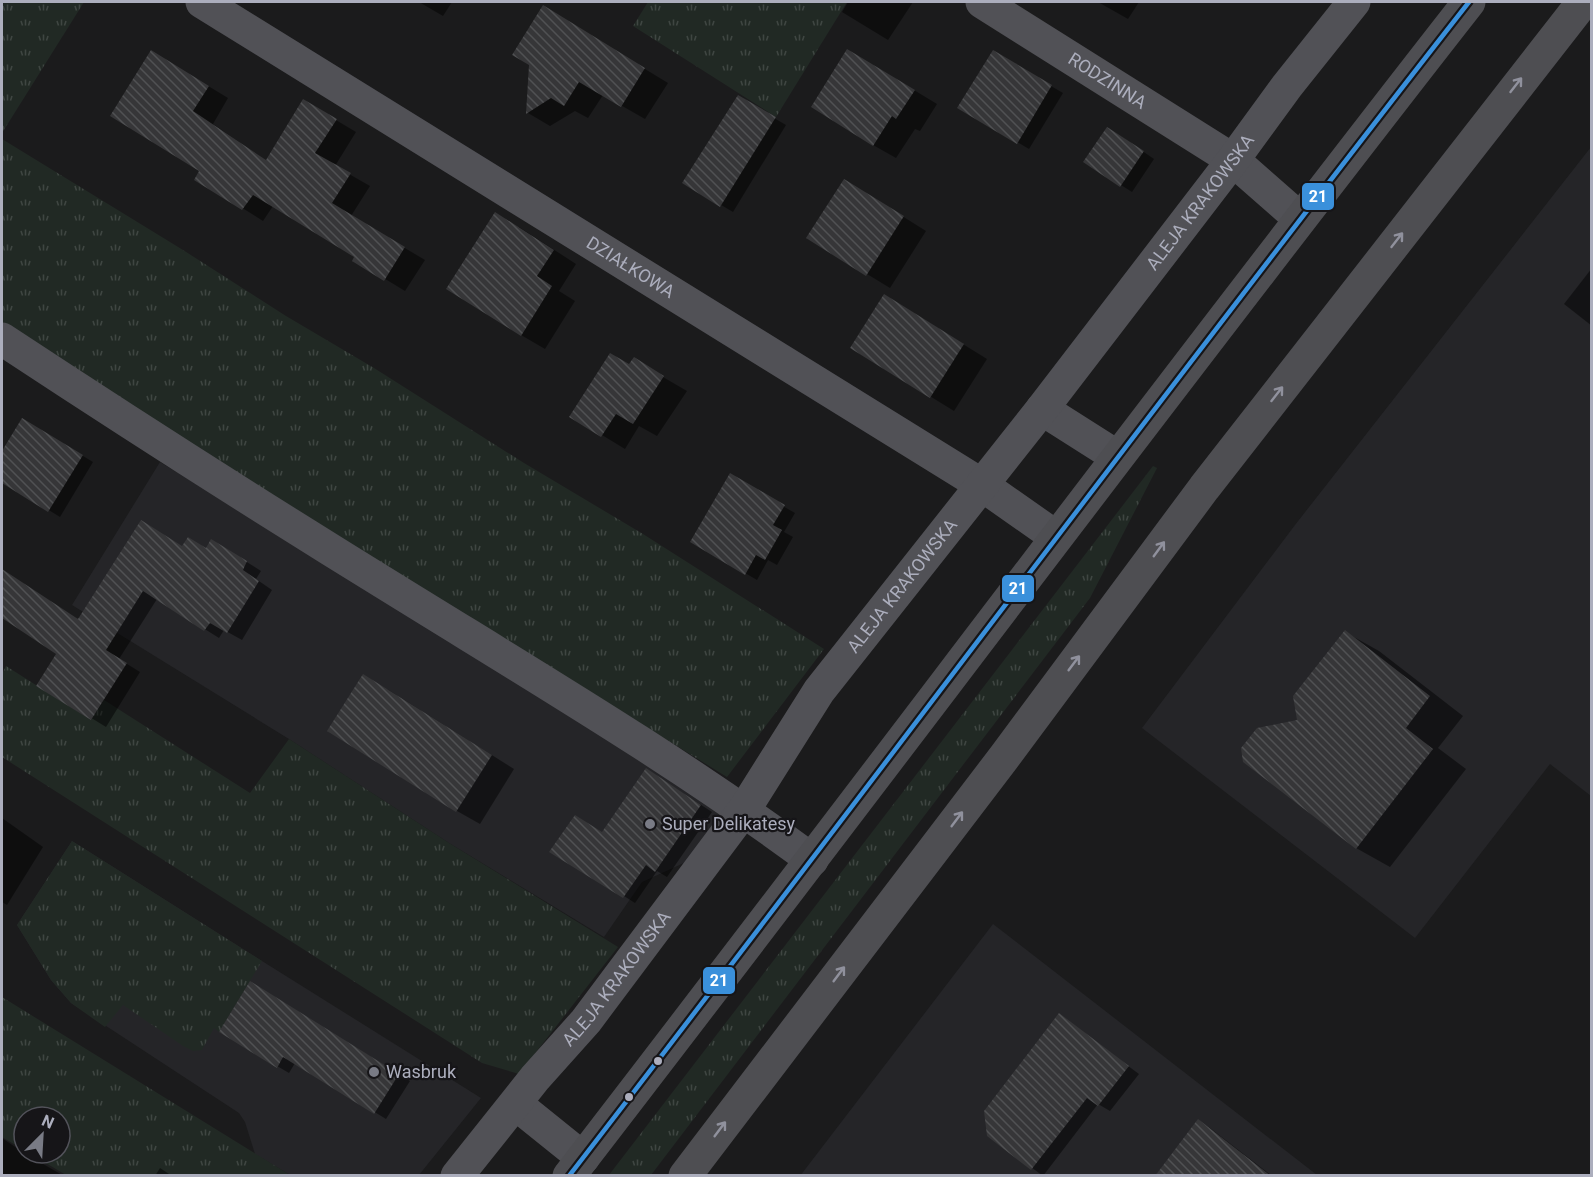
<svg xmlns="http://www.w3.org/2000/svg" width="1593" height="1177" viewBox="0 0 1593 1177" font-family="Roboto,sans-serif">
<style>
.built{fill:#252528}
.grass{fill:url(#grass-tufts)}
.shadow{fill:#0007}
.building{fill:url(#building-back-hatch)}
.lines{fill:none;stroke-linecap:round;stroke-linejoin:round}
.minor{stroke:#515156;stroke-width:33}
.major{stroke:#4e4e52;stroke-width:33}
.bus-1-casing{stroke:#161518;stroke-width:9}
.bus-1{stroke:#3a90db;stroke-width:4.5}
.oneway{stroke:#90919d}
.poi-dot{fill:#797b85;stroke:#161518;stroke-width:2}
.bus-dot{fill:#acaebd;stroke:#161518;stroke-width:2}
.labels{text-anchor:middle;stroke-width:4.5;stroke-linejoin:round;paint-order:stroke}
.street-label{font-size:18px;fill:#acaebd;stroke:#161518}
.poi-label{font-size:18px;fill:#acaebd;stroke:#161518;text-anchor:start}
.line-badge{stroke:#161518;stroke-width:2}
.badge-label{font-size:16px;text-anchor:middle;font-weight:bold;fill:#fff}
</style>
<defs>
<pattern id="grass-tufts" width="24" height="20" patternUnits="userSpaceOnUse" patternTransform="scale(1.5)"><rect width="24" height="20" fill="#212924"/><path d="M3 7l-1-3M5 7V3M7 7l1-3M15 17l-1-3M17 17v-4M19 17l1-3" fill="none" stroke="#3f4642"/></pattern>
<pattern id="building-back-hatch" width="6" height="6" patternUnits="userSpaceOnUse" patternTransform="scale(1.5)"><rect width="6" height="6" fill="#363638"/><path d="M-1 5l2 2M0 0l6 6M5-1l2 2" fill="none" stroke="#505153"/></pattern>
</defs>
<rect width="100%" height="100%" fill="#1b1b1c"/>
<!-- built -->
<g class="built">
<polygon points="1591,147 1591,796 1550,764 1415,938 1142,728 1295,525"/>
<polygon points="160,462 543,694 725,809 686,862 642,882 604,937 449,843 289,739 72,605"/>
<polygon points="72,841 262,961 481,1098 419,1175 290,1175 255,1154 245,1122 239,1113 71,1003 51,980 17,925"/>
<polygon points="993,924 1317,1175 800,1176"/>
</g>
<!-- grass -->
<g class="grass">
<polygon points="2,2 84,2 2,133"/>
<polygon points="648,2 847,2 776,117 633,26"/>
<polygon points="2,139 183,250 286,316 374,368 524,463 643,534 824,649 727,777 2,329"/>
<polygon points="1153,466 1157,468 1090,598 651,1175 609,1175"/>
<polygon points="6,666 91,720 104,700 250,793 289,739 449,843 618,947 519,1074 482,1063 2,757 2,674"/>
<polygon points="72,841 262,961 219,1032 214,1028 202,1050 193,1051 183,1046 123,1005 105,1027 71,1003 51,980 17,925"/>
<polygon points="2,997 290,1175 66,1175 29,1153 60,1153 60,1117 24,1117 24,1150 2,1137"/>
</g>
<!-- shadow -->
<g class="shadow">
<polygon points="419,2 452,2 443,16"/>
<polygon points="848,2 913,2 888,40 842,12"/>
<polygon points="1098,2 1139,2 1128,19"/>
<polygon points="566,21 668,83 645,119 603,95 588,118 575,111 550,126 528,113"/>
<polygon points="993,52 1063,93 1029,149 959,107"/>
<polygon points="172,64 228,98 213,124 267,161 304,101 356,132 335,166 370,186 351,216 425,260 405,291 354,260 356,256 273,206 263,221 196,179 201,171"/>
<polygon points="871,64 937,104 920,131 915,129 896,158 873,145"/>
<polygon points="738,97 786,125 733,212 684,183"/>
<polygon points="1119,135 1154,159 1132,192 1121,185"/>
<polygon points="867,194 926,231 890,288 808,238"/>
<polygon points="519,227 576,264 559,291 575,301 545,349 521,335"/>
<polygon points="1592,268 1592,326 1564,304"/>
<polygon points="908,310 987,359 954,411 852,348"/>
<polygon points="629,366 656,373 687,391 657,436 639,426 625,449 602,435"/>
<polygon points="23,420 93,462 60,517 2,481 2,454"/>
<polygon points="730,476 795,513 784,532 793,537 777,565 768,560 757,580 692,542"/>
<polygon points="183,548 226,549 261,571 256,579 272,590 242,640 224,630 219,638 157,599 119,659 140,672 106,727 38,685 58,653 2,616 2,570 79,620"/>
<polygon points="1345,632 1379,651 1463,716 1438,748 1466,769 1390,867 1356,848 1299,722"/>
<polygon points="387,689 514,769 480,824 457,811"/>
<polygon points="658,777 712,812 667,877 657,871 635,903 624,896 603,833"/>
<polygon points="2,818 43,847 7,905 2,902"/>
<polygon points="262,990 410,1081 386,1119 295,1063 289,1073 277,1066"/>
<polygon points="1059,1015 1139,1074 1110,1111 1098,1104 1043,1176 988,1135"/>
<polygon points="1199,1121 1210,1128 1272,1176 1157,1176"/>
<polygon points="2,1138 24,1153 64,1176 2,1176"/>
<polygon points="160,1168 172,1176 155,1176"/>
</g>
<!-- building -->
<g class="building">
<polygon points="543,5 645,68 621,107 579,82 564,106 551,98 526,114 529,65 512,55"/>
<polygon points="847,49 915,90 896,119 892,116 873,146 811,107"/>
<polygon points="151,50 209,86 193,111 266,160 303,99 337,119 315,153 351,173 332,203 405,247 384,281 352,261 354,257 253,195 242,210 194,180 199,171 110,116"/>
<polygon points="993,50 1052,85 1017,144 957,108"/>
<polygon points="738,95 776,117 720,207 682,183"/>
<polygon points="1107,127 1144,151 1120,187 1083,162"/>
<polygon points="844,179 904,216 866,276 806,238"/>
<polygon points="495,212 554,250 537,276 552,286 521,336 446,289"/>
<polygon points="884,294 964,344 930,398 850,348"/>
<polygon points="610,353 629,364 634,357 664,376 633,424 616,414 601,437 569,417"/>
<polygon points="22,418 83,455 48,512 2,483 2,451"/>
<polygon points="730,473 785,505 773,525 782,530 765,560 756,555 745,575 690,542"/>
<polygon points="141,520 182,546 188,537 206,548 211,539 247,561 243,570 259,581 227,633 210,623 204,631 143,591 106,650 127,663 91,720 36,686 56,654 2,618 2,569 78,619"/>
<polygon points="1345,630 1430,696 1406,728 1433,749 1356,849 1243,762 1241,748 1257,728 1297,720 1293,696"/>
<polygon points="363,674 492,755 456,812 327,731"/>
<polygon points="646,768 701,805 655,872 646,865 623,898 549,852 575,815 602,832"/>
<polygon points="250,981 399,1074 374,1114 283,1057 277,1068 219,1032"/>
<polygon points="1059,1013 1129,1066 1098,1106 1087,1098 1031,1170 987,1136 984,1111"/>
<polygon points="1198,1119 1271,1176 1155,1176"/>
</g>
<g class="lines">
<!-- minor -->
<g class="minor">
<path id="s1" d="M202 2 982 485 1056 537"/>
<path id="s2" d="M982 2 1233 160 1299 218"/>
<path d="M2 339C134 426 267 511 402 594 541 680 681 763 812 860"/>
<polyline points="1042,409 1116,456"/>
<polyline points="516,1104 583,1158"/>
<path id="s3" d="M457 1176 535 1078 586 1021 744 810 819 691 1042 409 1233 160 1287 86 1354 2"/>
</g>
<!-- major -->
<g class="major">
<path d="M569 1176C871 785 1165 390 1469 2"/>
<polyline points="685,1176 1005,756 1204,488 1583,2"/>
</g>
<defs>
<path id="bus-1" d="M569 1176C871 785 1165 390 1469 2"/>
</defs>
<!-- bus-1 casing -->
<use href="#bus-1" class="bus-1-casing"/>
<!-- bus-1 -->
<use href="#bus-1" class="bus-1"/>
</g>
<!-- one-way arrows -->
<defs><path id="oneway-shaft" d="M-6 0H5M1.5-3L5.5 0L1.5 3" fill="none" stroke-width="1.6" stroke-linecap="round" stroke-linejoin="round" transform="scale(1.5)"/></defs>
<g class="oneway">
<use href="#oneway-shaft" transform="translate(1516 85) rotate(-52)"/>
<use href="#oneway-shaft" transform="translate(1397 240) rotate(-52)"/>
<use href="#oneway-shaft" transform="translate(1277 394) rotate(-52)"/>
<use href="#oneway-shaft" transform="translate(1159 549) rotate(-54)"/>
<use href="#oneway-shaft" transform="translate(1074 663) rotate(-53)"/>
<use href="#oneway-shaft" transform="translate(957 819) rotate(-53)"/>
<use href="#oneway-shaft" transform="translate(839 974) rotate(-53)"/>
<use href="#oneway-shaft" transform="translate(720 1129) rotate(-53)"/>
</g>
<!-- markers -->
<g class="poi-dot">
<circle cx="650" cy="824" r="6"/>
<circle cx="374" cy="1072" r="6"/>
</g>
<g class="bus-dot">
<circle cx="658" cy="1061" r="5"/>
<circle cx="629" cy="1097" r="5"/>
</g>
<g class="labels">
<!-- street labels -->
<g class="street-label">
<text dy="6" stroke="none"><textPath href="#s2" startOffset="148">RODZINNA</textPath></text>
<text dy="6" stroke="none"><textPath href="#s3" startOffset="1226">ALEJA KRAKOWSKA</textPath></text>
<text dy="6" stroke="none"><textPath href="#s1" startOffset="504">DZIAŁKOWA</textPath></text>
<text dy="6" stroke="none"><textPath href="#s3" startOffset="740">ALEJA KRAKOWSKA</textPath></text>
<text dy="6" stroke="none"><textPath href="#s3" startOffset="254">ALEJA KRAKOWSKA</textPath></text>
</g>
<!-- poi labels -->
<g class="poi-label">
<text x="662" y="830">Super Delikatesy</text>
<text x="386" y="1078">Wasbruk</text>
</g>
</g>
<g class="line-badge">
<rect x="1301" y="182" width="34" height="29" rx="6" fill="#3a90db"/>
<rect x="1001" y="574" width="34" height="29" rx="6" fill="#3a90db"/>
<rect x="702" y="966" width="34" height="29" rx="6" fill="#3a90db"/>
</g>
<g class="badge-label">
<text x="1318" y="202">21</text>
<text x="1018" y="594">21</text>
<text x="719" y="986">21</text>
</g>
<!-- border -->
<rect width="1593" height="1177" fill="none" stroke="#acaebd" stroke-width="6"/>
<!-- north arrow -->
<g transform="translate(42 1135) rotate(24)"><circle r="28" fill="#161518" stroke="#52525a" stroke-width="1.5"/>
<path d="M0-4.5L10 22L0 15L-10 22Z" fill="#797b85"/>
<text y="-9" font-size="16" font-weight="bold" text-anchor="middle" fill="#acaebd">N</text>
</g>
</svg>
